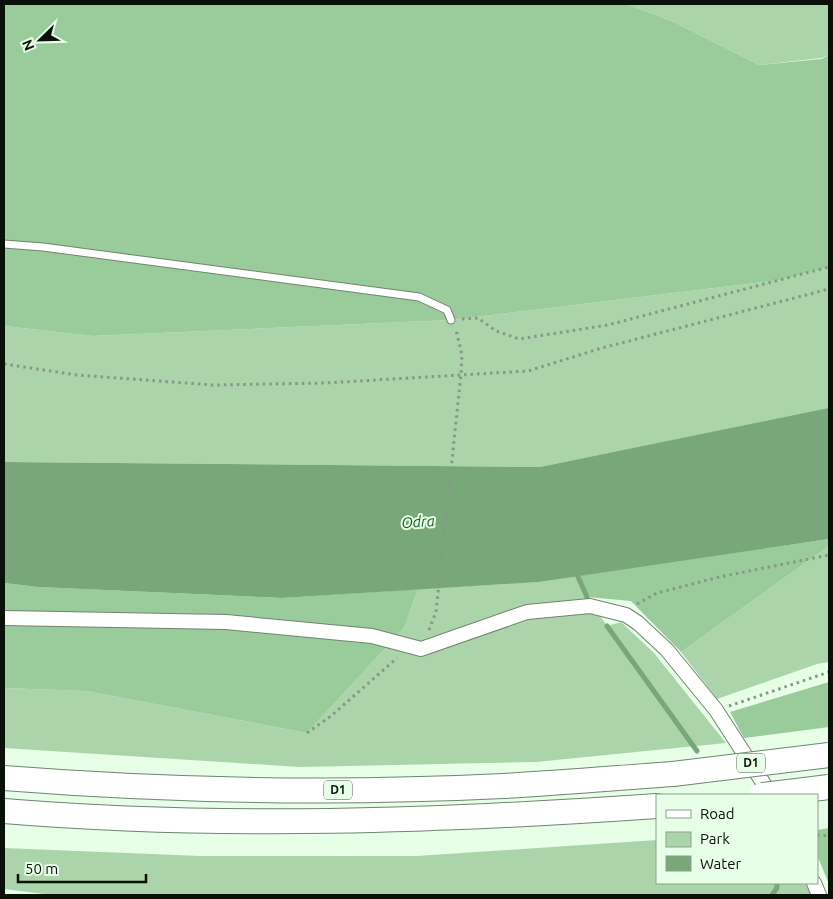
<svg xmlns="http://www.w3.org/2000/svg" width="833" height="899" viewBox="0 0 833 899" font-family="Ubuntu,sans-serif">
<style>
.green{fill:#abd4ab}
.forest{fill:#9acc9b}
.water{fill:#78a879}
.lines{fill:none;stroke-linecap:round;stroke-linejoin:round}
.stream{stroke:#78a879;stroke-width:5}
.service-casing{stroke:#708470;stroke-width:9}
.minor-casing{stroke:#708470;stroke-width:16}
.motorway-casing{stroke:#708470;stroke-width:26}
.path{stroke:#879787;stroke-width:3;stroke-dasharray:2.5 4;stroke-linecap:butt}
.service{stroke:#fff;stroke-width:7}
.minor{stroke:#fff;stroke-width:14}
.motorway{stroke:#fff;stroke-width:24}
.motorway-bridge-casing{stroke:#708470;stroke-width:26;stroke-linecap:butt}
.motorway-bridge{stroke:#fff;stroke-width:24}
.labels{text-anchor:middle;stroke-width:4;stroke-linejoin:round;paint-order:stroke}
.shield{fill:#e7fee7;stroke:#4c584c;stroke-width:1}
.shield-label{font-size:12px;font-weight:bold;fill:#091109}
.water-label{font-size:15px;font-style:italic;fill:#175c1f;stroke:#e7fee7}
</style>
<rect width="100%" height="100%" fill="#e7fee7"/>
<!-- green -->
<g class="green">
<polygon points="627,4 829,4 829,55 821,58 759,65 676,23"/>
<polygon points="829,267 829,409 540,467 4,462 4,326 94,336 451,320 780,280"/>
<polygon points="829,546 829,662 817,664 717,699 681,652"/>
<polygon points="577,576 587,597 607,626 621,622 654,653 726,743 536,762 300,767 4,748 4,688 86,691 307,733 404,628 418,589 539,582"/>
<polygon points="657,840 657,883 806,883 811,895 52,895 4,889 4,848 200,856 417,856"/>
</g>
<!-- forest -->
<g class="forest">
<polygon points="4,4 627,4 676,23 759,65 821,59 829,55 829,267 780,280 451,320 93,336 4,326"/>
<polygon points="829,539 829,546 681,652 631,601 587,597 577,576"/>
<polygon points="4,583 39,587 282,598 418,589 404,628 307,733 86,691 4,688"/>
<polygon points="829,682 829,727 744,738 730,712"/>
<polygon points="829,828 829,884 817,855 817,830"/>
</g>
<!-- water -->
<polygon class="water" points="829,408 829,539 539,582 282,598 38,587 4,583 4,462 540,467"/>
<g class="lines">
<!-- stream -->
<g class="stream">
<polyline points="575,570 587,597"/>
<polyline points="607,626 697,751"/>
<polyline points="772,895 777,888 777,883"/>
</g>
<defs>
<polyline id="service" points="4,244 43,247 419,297 447,310 451,320"/>
<g id="minor">
<polyline points="4,618 226,622 372,636 421,649 527,612 590,606 626,615 638,623 667,650 716,710 771,795"/>
<polyline points="814,883 819,895"/>
</g>
<g id="motorway">
<path d="M4 778C169 791 337 794 503 786 560 783 616 778 673 774"/>
<path d="M4 811C221 829 440 821 657 806"/>
</g>
</defs>
<!-- service casing -->
<use href="#service" class="service-casing"/>
<!-- minor casing -->
<use href="#minor" class="minor-casing"/>
<!-- motorway casing -->
<use href="#motorway" class="motorway-casing"/>
<!-- path -->
<g class="path">
<polyline points="462,319 478,318 496,331 519,339 608,325 829,267"/>
<polyline points="4,364 77,375 213,385 325,383 528,371 602,348 829,289"/>
<polyline points="637,604 657,593 719,577 829,555"/>
<polyline points="429,630 436,612 461,374 462,355 456,330"/>
<polyline points="729,706 829,672"/>
<polyline points="307,733 331,716 397,658"/>
<polyline points="817,835 829,836"/>
</g>
<!-- service -->
<use href="#service" class="service"/>
<!-- minor -->
<use href="#minor" class="minor"/>
<!-- motorway -->
<use href="#motorway" class="motorway"/>
<defs>
<g id="motorway-bridge">
<polyline points="673,774 829,755"/>
<polyline points="762,795 829,787"/>
</g>
</defs>
<!-- motorway-bridge casing -->
<use href="#motorway-bridge" class="motorway-bridge-casing"/>
<!-- motorway-bridge -->
<use href="#motorway-bridge" class="motorway-bridge"/>
</g>
<g class="labels">
<!-- shield labels -->
<g class="shield">
<rect x="737" y="753.5" width="28" height="19" rx="4"/>
<rect x="324" y="780.5" width="28" height="19" rx="4"/>
</g>
<g class="shield-label">
<text x="751" y="767">D1</text>
<text x="338" y="794">D1</text>
</g>
<!-- water labels -->
<g class="water-label">
<text transform="translate(418 522) rotate(-4)" y="5">Odra</text>
</g>
</g>
<!-- border -->
<rect width="833" height="899" fill="none" stroke="#091109" stroke-width="10"/>
<!-- legend -->
<rect x="656" y="794" width="162" height="90" fill="#e7fee7" stroke="#8e9f8e"/>
<rect x="666" y="810" width="25" height="8" fill="#ffffff" stroke="#8e9f8e"/>
<text x="700" y="819" font-size="15" fill="#091109">Road</text>
<rect x="666" y="832" width="25" height="15" fill="#abd4ab" stroke="#8e9f8e"/>
<text x="700" y="844" font-size="15" fill="#091109">Park</text>
<rect x="666" y="856" width="25" height="15" fill="#78a879" stroke="#8e9f8e"/>
<text x="700" y="869" font-size="15" fill="#091109">Water</text>
<!-- north arrow -->
<g transform="translate(40 40) rotate(247)" stroke="#e7fee7" stroke-width="4" paint-order="stroke">
<path d="M0-4L9 19L0 12L-9 19Z" fill="#091109"/>
<text y="-8" font-size="14" font-weight="bold" text-anchor="middle" fill="#091109">N</text>
</g>
<!-- scale -->
<path d="M18 874v8h128v-8" fill="none" stroke="#091109" stroke-width="2.5"/>
<text x="25" y="874" font-size="15" fill="#091109" stroke="#e7fee7" stroke-width="4" paint-order="stroke">50 m</text>
</svg>
